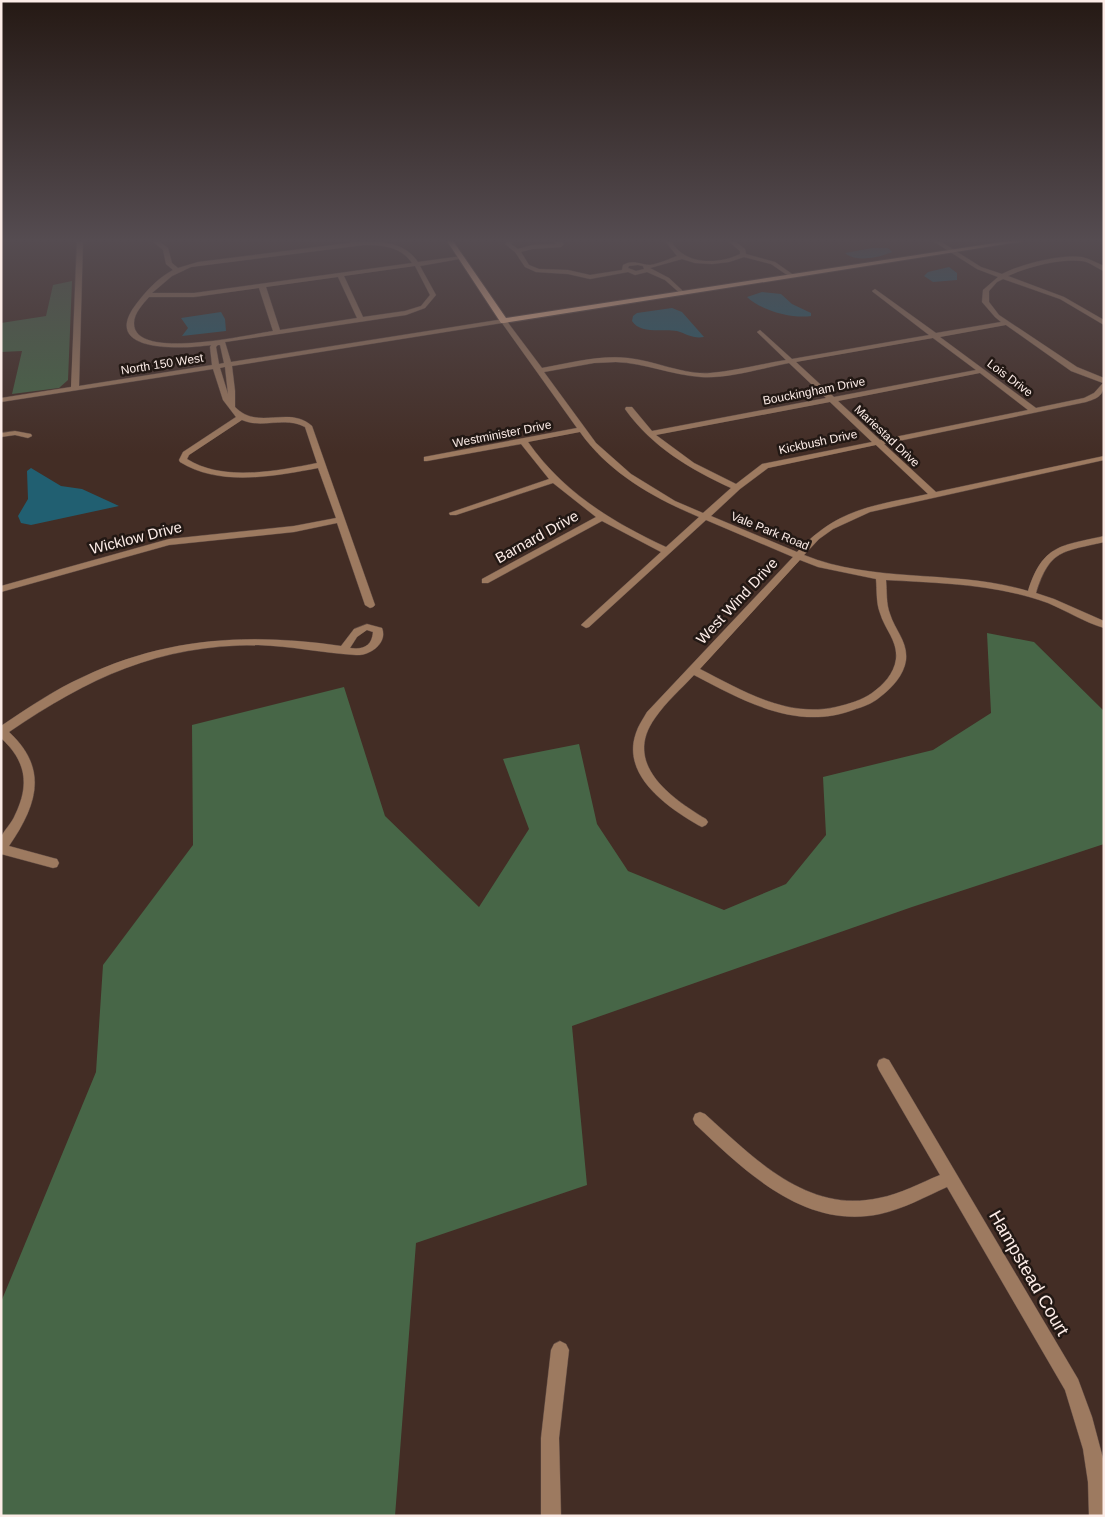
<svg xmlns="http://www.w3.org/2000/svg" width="1105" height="1517" viewBox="0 0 1105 1517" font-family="Helvetica,sans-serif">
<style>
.green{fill:#476647}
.water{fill:#215f71}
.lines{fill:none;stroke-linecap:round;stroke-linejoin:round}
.minor-casing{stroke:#614c44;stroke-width:1}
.major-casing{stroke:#614c44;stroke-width:2}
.minor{fill:#9d7a60;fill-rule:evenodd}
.major{fill:#fdc399;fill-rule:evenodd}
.labels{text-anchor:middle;stroke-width:5;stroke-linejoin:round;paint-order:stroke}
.far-street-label{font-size:12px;fill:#fcece7;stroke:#221814}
.street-label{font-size:15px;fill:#fcece7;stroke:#221814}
.near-street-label{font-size:18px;fill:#fcece7;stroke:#221814}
</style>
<rect width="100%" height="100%" fill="#432d25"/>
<!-- green -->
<g class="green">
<polygon points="72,281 68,380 59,388 12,394 22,351 1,352 1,323 46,316 53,285"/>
<polygon points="987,633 1034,642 1104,711 1104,844 912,907 572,1026 587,1185 416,1243 395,1516 1,1516 1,1302 96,1072 103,965 193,845 192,725 344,687 385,816 479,907 529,829 503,759 579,744 597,824 628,871 724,910 786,884 826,835 823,777 933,750 991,713"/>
</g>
<!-- water -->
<g class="water">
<path d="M872 248H888L892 252C881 257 856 263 845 253Z"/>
<polygon points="949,267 957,273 957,280 933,282 924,276 928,272"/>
<path d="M762 292 781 294 792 304 811 313V316C792 319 760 310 747 297Z"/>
<path d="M672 308 682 312 704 337C693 339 687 334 677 331 664 328 641 335 632 321L633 316 637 313Z"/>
<polygon points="221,312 225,319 226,331 182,336 188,328 181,318"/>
<polygon points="31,468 61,486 82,489 119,506 31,525 21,523 18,516 28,499 27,471"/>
</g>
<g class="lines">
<defs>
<g id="minor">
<path d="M77 241H83L79 386 212 365 210 347 211 345C184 349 97 354 137 303 147 290 158 278 173 270L166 264 163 250 152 241H159L168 248 172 263 178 268 198 262 364 241C385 242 405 243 418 262L462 256 465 258 420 266 436 295 425 308 406 315 225 342 231 362 504 319 506 320 542 368C570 363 599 355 628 358 656 361 683 375 710 373 735 371 761 364 786 360L758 333 757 332 760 330 792 359 929 335 873 292 872 291 875 289 936 333 1001 322 995 317 982 302 983 290 998 277 977 269 933 241H940L981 267 1002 274C1022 264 1060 254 1082 257 1090 259 1097 263 1104 266V271C1096 268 1090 262 1082 261 1062 258 1026 267 1008 276L1064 297 1104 320V325L1060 299 1003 279 997 282 989 291V302L999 315 1077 367 1104 378C1104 394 1102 397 1086 402L884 444 936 492 1104 456V460L870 512 833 529 819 539 804 555C875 584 955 569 1028 591 1043 544 1061 546 1104 536V542C1062 552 1050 549 1036 593L1054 599 1104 621V628C1084 622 1067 611 1048 603 996 584 940 583 886 580 887 591 886 604 890 614 895 630 908 642 906 660 904 675 892 688 880 697 872 704 862 707 853 710 796 731 744 701 694 675 681 689 666 702 655 718 622 764 671 798 706 819L708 822 706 825 702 827 698 825C667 807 621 775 636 733 638 726 643 719 647 712L793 557 706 520 589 627 586 628 581 625 583 623 661 552 602 521 488 583H482V579L596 517 553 483 456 515H450L449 513 549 479 521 444 427 461H424V457L577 428 502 323 232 366 235 391V407C258 431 289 405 312 426L375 605 373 607 370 608 365 605 337 523 294 532 169 545 1 592V586L169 539 294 526 336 518 318 468C275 476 220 487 180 462L179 460 183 452 236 417 223 400 213 369 1 402V398L71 387ZM364 245C383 245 400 246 412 263L194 293H152L172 276 191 267ZM415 266 430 295 421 306 405 311 363 317 344 276ZM338 277 357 318 280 330 266 287ZM259 288 273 331C251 334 133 362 134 323 134 313 143 304 149 297H194ZM1006 325 1071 371 1103 383 1094 393 1084 398 1036 408 940 337ZM933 338 976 370 834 397 796 362ZM218 345H220L224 363 219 364 216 347ZM616 362C645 363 672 375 701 377 726 379 763 368 789 363L826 398 652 431 632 407H626L625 409C652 447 690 469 731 488L703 513 675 501 631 474 596 443 544 372 594 363ZM225 367 228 394 220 368ZM980 373 1028 410 880 440 838 401ZM830 402 872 442 762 464 736 484 694 463 656 435ZM242 420C262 429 285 416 305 427L317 463C277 471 223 482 187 459L189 455ZM580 432C609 473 654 498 699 517L666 547C612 522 563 492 528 442ZM876 445 928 494C873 506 838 508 797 552L711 516 740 489 768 468ZM800 560 818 567 876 579C877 590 876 603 880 613 885 630 898 641 896 659 894 674 883 685 872 693 862 700 849 704 836 707 787 718 743 691 700 669Z"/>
<path d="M507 241H513L511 244 518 249 532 245 557 244 553 241H561L564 244 561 247 532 249 521 252 529 265 539 269 568 270 590 275 622 270 623 265C634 259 640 265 650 265 658 264 669 259 677 256L665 241H671C684 265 718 265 740 254V251L728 241H735L745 249 746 254 775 262 795 276 790 277 771 264 744 257 729 262 712 264 695 263 682 259 650 268 669 278 684 292 685 293 682 295 665 280 647 272 635 275 628 272 590 279 568 274 536 272 525 267 515 252 505 244ZM638 265 643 266 644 269 636 271 628 268 629 266Z"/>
<polygon points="15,431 31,434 32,436 28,438 15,435 1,437 1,433"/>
<path d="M367 624 382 628C388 643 370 656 356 655 323 653 291 646 258 645 158 645 90 677 9 732 49 769 37 805 9 846L53 858 57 859 59 863 57 867 53 868 1 854C1 849 0 843 1 838 3 831 12 823 15 815 30 784 26 761 1 738V726C28 708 54 690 83 677 167 637 250 633 341 646L354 629ZM367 630 373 632C372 646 363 650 350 648L357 637Z"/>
<path d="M884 1058 889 1060 1078 1379 1092 1417 1104 1462V1516H1089L1088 1482 1083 1449 1065 1390 947 1187C925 1197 903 1209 880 1214 804 1230 745 1171 695 1124L693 1119 695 1114 700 1112 705 1114C754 1158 807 1214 879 1198 901 1194 920 1183 940 1175L879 1070 877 1065 879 1060Z"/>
<polygon points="560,1341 566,1344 569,1350 559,1438 561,1516 541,1516 541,1438 551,1350 554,1344"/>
</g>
<polygon id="major" points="447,241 453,241 506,318 1008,241 1025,241 504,323 501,323"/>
</defs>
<!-- minor casing -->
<use href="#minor" class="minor-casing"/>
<!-- major casing -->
<use href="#major" class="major-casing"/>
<!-- minor -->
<use href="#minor" class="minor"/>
<!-- major -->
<use href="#major" class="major"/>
</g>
<!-- sky -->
<linearGradient id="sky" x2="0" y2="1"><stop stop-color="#251914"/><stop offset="0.53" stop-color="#554c51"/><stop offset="1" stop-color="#554c51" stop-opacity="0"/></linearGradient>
<rect width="1105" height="454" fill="url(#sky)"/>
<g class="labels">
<!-- far-street labels -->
<g class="far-street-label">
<text transform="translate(162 364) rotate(-9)" y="4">North 150 West</text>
<text transform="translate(1010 378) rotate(37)" y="4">Lois Drive</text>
<text transform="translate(814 391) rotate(-11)" y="4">Bouckingham Drive</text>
<text transform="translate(502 434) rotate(-11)" y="4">Westminister Drive</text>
<text transform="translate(887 436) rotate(43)" y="4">Mariestad Drive</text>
<text transform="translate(818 442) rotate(-12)" y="4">Kickbush Drive</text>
<text transform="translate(770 531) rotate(22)" y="4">Vale Park Road</text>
</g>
<!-- street labels -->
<g class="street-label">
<text transform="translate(537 537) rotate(-29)" y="5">Barnard Drive</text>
<text transform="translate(136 538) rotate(-14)" y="5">Wicklow Drive</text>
<text transform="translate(737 601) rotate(-47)" y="5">West Wind Drive</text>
</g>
<!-- near-street labels -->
<g class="near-street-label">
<text transform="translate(1029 1273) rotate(60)" y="6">Hampstead Court</text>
</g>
</g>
<!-- border -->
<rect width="1105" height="1517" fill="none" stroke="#fcece7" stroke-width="5"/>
</svg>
